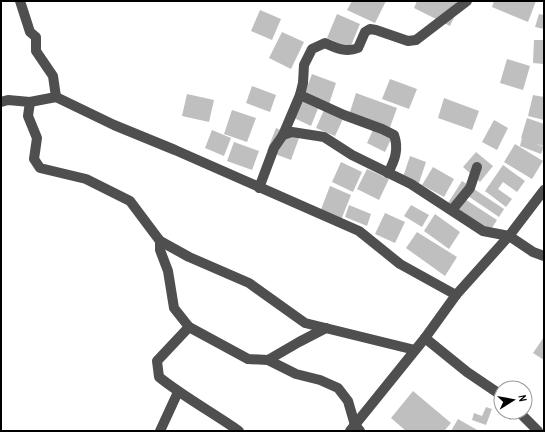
<svg xmlns="http://www.w3.org/2000/svg" width="545" height="432" viewBox="0 0 545 432" font-family="'Archivo Narrow',sans-serif">
<style>
.building{fill:#bfbfbf}
.lines{fill:none;stroke-linecap:round;stroke-linejoin:round}
.minor{stroke:#4f4f4f;stroke-width:10}
</style>
<rect width="100%" height="100%" fill="#fff"/>
<!-- building -->
<g class="building">
<polygon points="352,1 386,1 375,23 347,10"/>
<polygon points="417,1 453,1 460,4 450,26 414,8"/>
<polygon points="494,1 536,1 528,22 492,7"/>
<polygon points="260,10 281,19 272,40 251,31"/>
<polygon points="337,14 360,24 350,48 327,38"/>
<polygon points="539,14 544,15 544,29 535,27"/>
<polygon points="282,32 304,42 291,69 269,58"/>
<polygon points="534,40 544,40 544,64 533,63"/>
<polygon points="507,59 530,66 523,90 500,83"/>
<polygon points="312,74 336,83 329,104 304,95"/>
<polygon points="390,79 417,89 409,109 382,99"/>
<polygon points="252,86 276,95 270,112 246,103"/>
<polygon points="356,93 397,108 389,130 349,115"/>
<polygon points="187,94 214,100 209,122 182,116"/>
<polygon points="533,95 544,97 544,120 528,116"/>
<polygon points="444,98 479,111 472,130 438,118"/>
<polygon points="302,99 319,106 311,126 294,118"/>
<polygon points="232,110 256,118 247,142 224,134"/>
<polygon points="324,110 343,119 335,136 316,128"/>
<polygon points="527,118 544,124 544,146 536,144 544,147 541,154 520,146 522,138 521,138"/>
<polygon points="494,120 508,128 497,150 482,142"/>
<polygon points="276,128 299,138 291,160 267,151"/>
<polygon points="212,130 231,138 224,156 205,148"/>
<polygon points="373,130 391,139 385,152 367,143"/>
<polygon points="234,142 259,151 252,170 227,161"/>
<polygon points="515,144 543,161 532,179 504,162"/>
<polygon points="476,152 493,166 480,182 463,167"/>
<polygon points="410,156 426,162 419,183 403,177"/>
<polygon points="341,162 362,172 353,192 332,182"/>
<polygon points="503,165 525,181 517,192 503,182 498,189 512,199 506,207 485,191"/>
<polygon points="433,167 454,179 444,197 422,185"/>
<polygon points="367,169 389,179 379,200 357,189"/>
<polygon points="462,181 504,209 499,217 462,192 460,196 497,220 490,231 448,203"/>
<polygon points="330,186 351,195 341,220 320,212"/>
<polygon points="349,205 371,214 367,226 345,217"/>
<polygon points="411,205 429,215 422,227 404,216"/>
<polygon points="385,213 405,222 395,243 375,234"/>
<polygon points="435,214 460,232 449,249 424,231"/>
<polygon points="417,232 457,257 445,276 406,248"/>
<polygon points="544,337 544,360 533,353"/>
<polygon points="413,391 451,423 444,431 406,431 391,418"/>
<polygon points="486,407 492,409 486,425 472,420 474,413 482,416"/>
<polygon points="458,419 479,431 451,431"/>
</g>
<g class="lines">
<!-- minor -->
<g class="minor">
<polyline points="20,1 30,32 36,37 36,51 53,76 56,97"/>
<path d="M300 95 344 115 382 129 394 135C399 149 395 160 388 173"/>
<polyline points="1,102 8,100 30,102 56,97 114,125 175,150 359,231 400,264 456,295"/>
<polyline points="30,102 28,116 37,138 34,159 40,168 86,179 130,201 160,241 189,257 249,283 305,323 415,350"/>
<path d="M283 135 300 95 303 83 304 65 312 49 325 43C336 48 346 53 358 48L365 32 370 29 376 30 408 41 416 40 467 1"/>
<polyline points="259,188 274,148 283,135 292,132 324,137 352,155 411,184 483,231 509,236 533,252 544,256"/>
<polyline points="452,210 470,188 477,167"/>
<polyline points="160,241 160,250 168,271 174,308 189,327 248,359 268,360 299,342 326,328"/>
<path d="M189 327 157 361 159 377C184 397 212 412 239 431"/>
<polyline points="425,338 467,372 501,395"/>
<polyline points="268,360 296,374 320,380 338,388 348,401 355,425 360,431"/>
<polyline points="519,412 538,431"/>
<polyline points="160,431 178,392"/>
<polyline points="350,431 425,338 456,295 509,236 544,190"/>
</g>
</g>
<!-- border -->
<rect width="545" height="432" fill="none" stroke="#000000" stroke-width="4"/>
<!-- north arrow -->
<g transform="translate(513 400) rotate(79)"><circle r="19" fill="#ffffff" stroke="#999999"/>
<path d="M0-3L7 15L0 10L-7 15Z" fill="#000000"/>
<text y="-6" font-size="11" font-weight="bold" text-anchor="middle" fill="#000000">N</text>
</g>
</svg>
